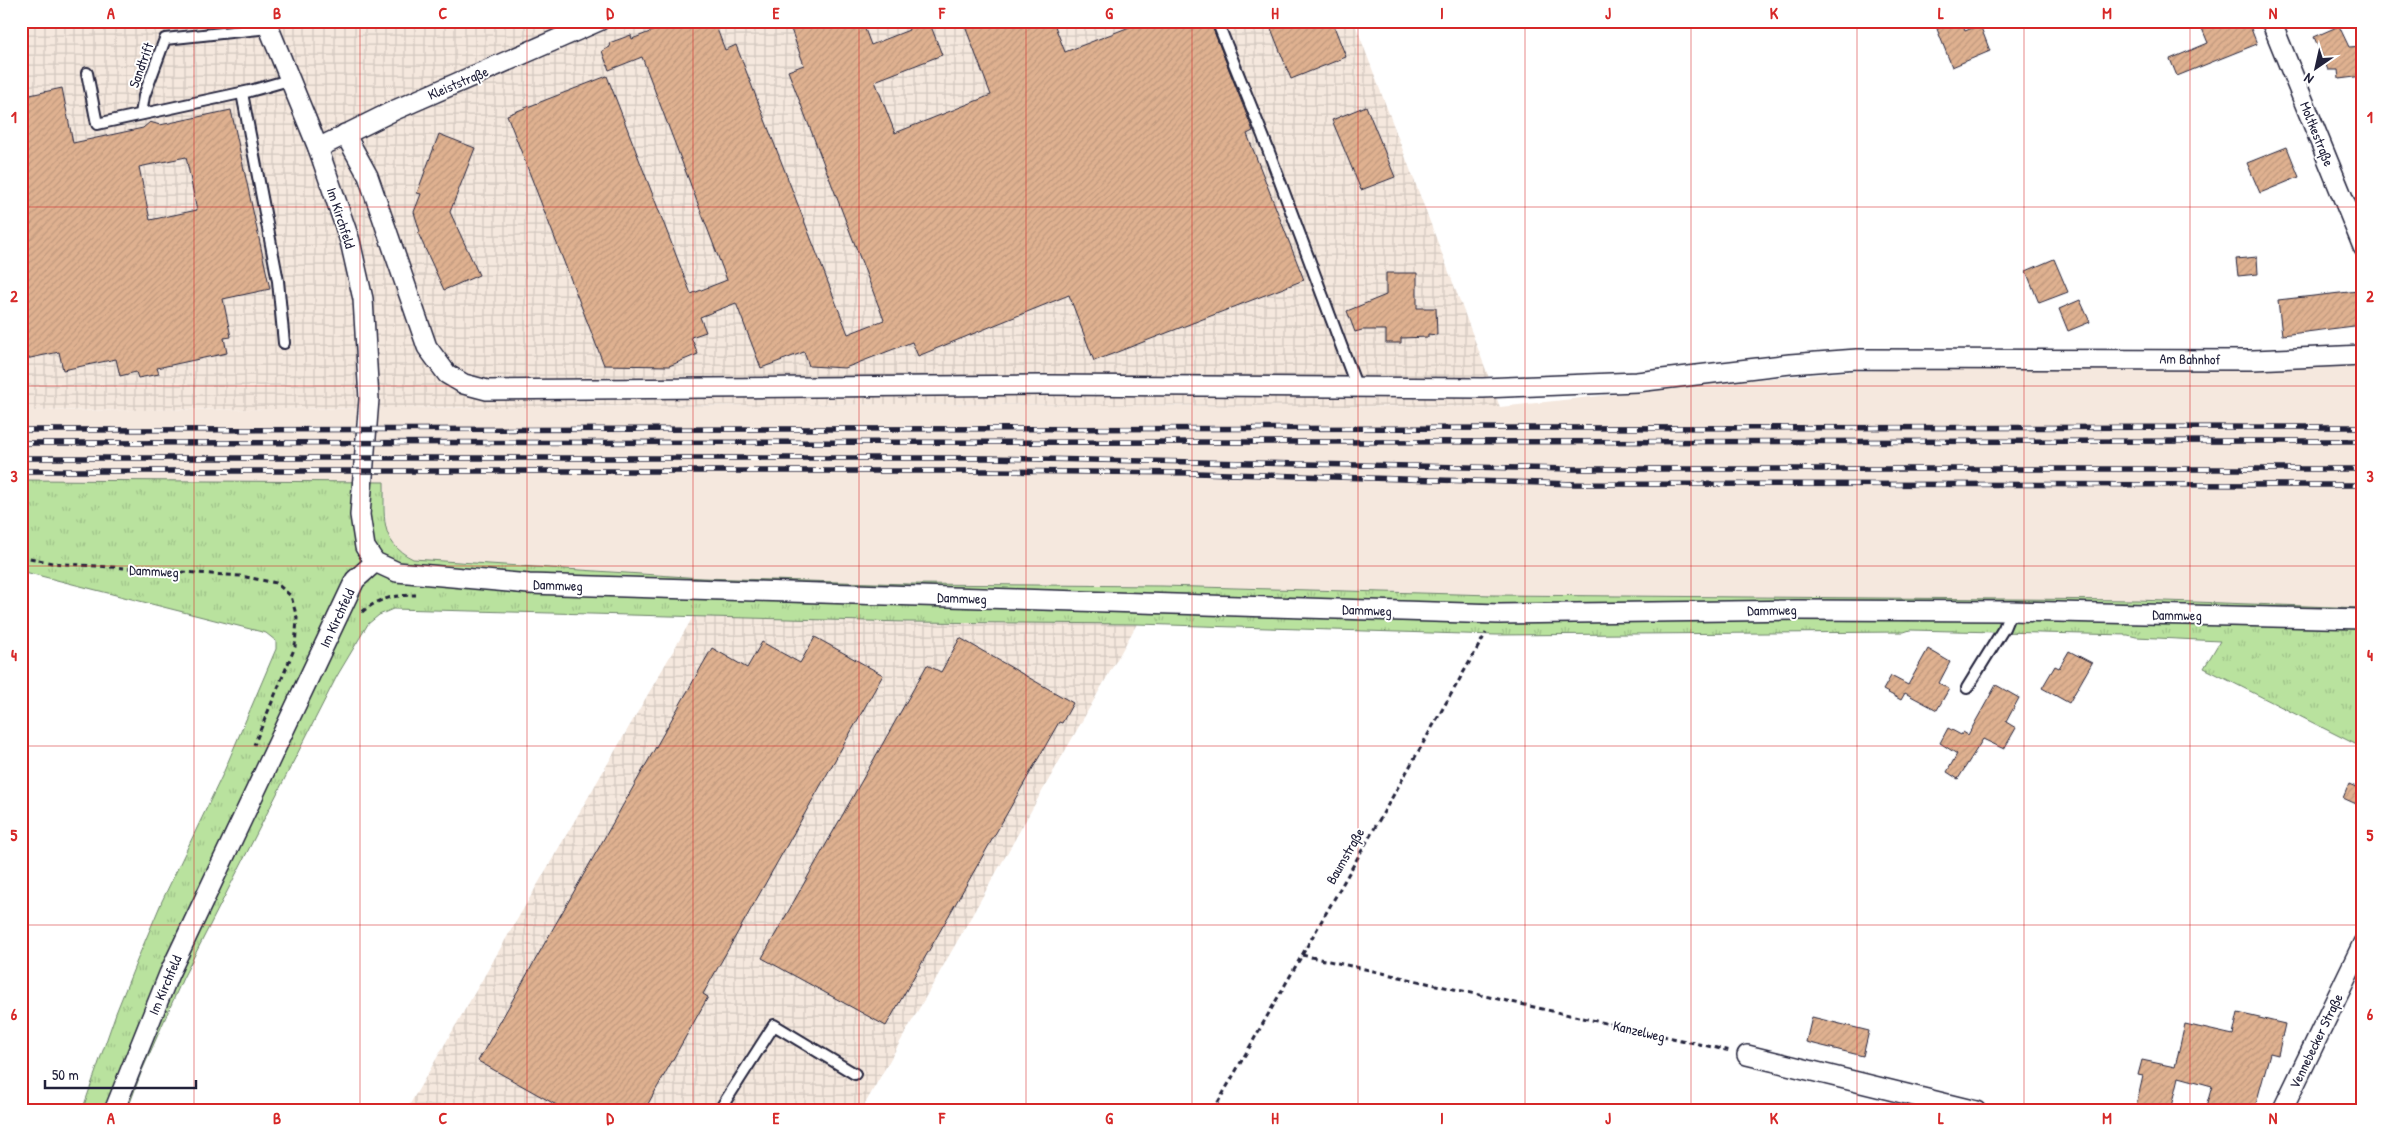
<svg xmlns="http://www.w3.org/2000/svg" width="2384" height="1132" viewBox="0 0 2384 1132" font-family="'Patrick Hand',sans-serif">
<style>
.built{fill:#f5e8de}
.industrial{fill:url(#industrial-grid)}
.grass{fill:url(#grass-tufts);stroke:#6e826c}
.building{fill:url(#building-hatch);stroke:#22223b;fill-rule:evenodd}
.lines{fill:none;stroke-linecap:round;stroke-linejoin:round}
.service-casing{stroke:#22223b;stroke-width:14}
.minor-casing{stroke:#22223b;stroke-width:22}
.path{stroke:#22223b;stroke-width:3;stroke-dasharray:5 4;stroke-linecap:butt}
.service{stroke:#fff;stroke-width:10}
.minor{stroke:#fff;stroke-width:19}
.rail-casing{stroke:#22223b;stroke-width:5.5}
.rail{stroke:#fff;stroke-width:4;stroke-dasharray:11;stroke-linecap:butt}
.grid{fill:none;stroke:#d62828;stroke-width:1;stroke-opacity:0.55}
.labels{text-anchor:middle;stroke-width:4;stroke-linejoin:round;paint-order:stroke}
.street-label{font-size:14px;fill:#22223b;stroke:#fff}
.neatline{fill:none;stroke:#d62828;stroke-width:2}
.grid-label{font-size:16px;text-anchor:middle;font-weight:bold;fill:#d62828}
</style>
<defs>
<pattern id="industrial-grid" width="8" height="8" patternUnits="userSpaceOnUse" patternTransform="scale(1.25)"><rect width="8" height="8" fill="#f5e8de"/><path d="M0 4h8M4 0v8" fill="none" stroke="#d2c7bf"/></pattern>
<pattern id="grass-tufts" width="24" height="20" patternUnits="userSpaceOnUse" patternTransform="scale(1.25)"><rect width="24" height="20" fill="#b9e29e"/><path d="M3 7l-1-3M5 7V3M7 7l1-3M15 17l-1-3M17 17v-4M19 17l1-3" fill="none" stroke="#9fc289"/></pattern>
<pattern id="building-hatch" width="6" height="6" patternUnits="userSpaceOnUse" patternTransform="scale(1.25)"><rect width="6" height="6" fill="#dfb190"/><path d="M-1 1l2-2M0 6l6-6M5 7l2-2" fill="none" stroke="#bf987d"/></pattern>
</defs>
<rect width="100%" height="100%" fill="#fff"/>
<filter id="ink" filterUnits="userSpaceOnUse"><feTurbulence type="fractalNoise" baseFrequency=".02" numOctaves="2"/><feDisplacementMap in="SourceGraphic" scale="10" xChannelSelector="R" yChannelSelector="G"/><feConvolveMatrix kernelMatrix="1 2 1 2 8 2 1 2 1" color-interpolation-filters="sRGB"/></filter>
<g filter="url(#ink)">
<!-- built -->
<polygon class="built" points="2363,363 2363,608 2137,600 1493,595 1162,586 909,584 702,578 413,559 398,550 391,543 386,533 384,482 21,480 21,411 897,404 1500,407 1736,381 1855,371 2053,365"/>
<!-- industrial -->
<g class="industrial">
<polygon points="21,21 1354,21 1500,407 897,404 21,411"/>
<polygon points="694,615 906,622 1137,624 861,1111 406,1111"/>
</g>
<!-- grass -->
<path class="grass" d="M21 480 384 482C385 515 378 542 413 559L702 578 909 584 1162 586 1493 595 2137 600 2363 608V748L2204 668 2220 641 2136 637 2128 635 1910 630 1904 632 1496 635 1137 624 906 622 393 609 379 615 368 624 337 676 183 978 141 1073 127 1111H82L116 1013 140 953 162 901 222 776 276 649V641L266 633 21 571Z"/>
<!-- building -->
<g class="building">
<polygon points="678,21 714,21 725,50 736,45 848,334 884,320 788,71 804,65 788,21 862,21 871,45 909,30 907,25 916,21 929,21 942,55 875,81 895,133 991,95 963,21 1053,21 1065,52 1145,21 1210,21 1253,131 1247,134 1304,280 1094,361 1069,295 918,356 912,342 845,368 809,366 804,352 761,368 736,303 700,317 706,332 691,337 698,354 669,366 604,365 507,115 607,76 691,294 727,280 642,57 609,70 602,51 610,47 609,43 631,35 632,39"/>
<polygon points="1268,21 1332,21 1346,57 1291,79"/>
<polygon points="1956,21 1961,21 1965,31 1980,25 1990,51 1952,67 1937,29"/>
<polygon points="2213,21 2220,21 2223,28 2240,21 2248,21 2257,44 2177,76 2170,59 2208,43 2201,26"/>
<polygon points="2339,26 2349,47 2363,46 2363,76 2339,79 2338,70 2328,70 2314,37"/>
<path d="M62 88 73 143 143 128 150 122 160 125 231 110 270 289 223 299 231 337 224 338 227 353 157 368 159 374 138 378 136 372 120 376 116 359 63 370 59 352 21 360V97ZM186 157 197 210 150 220 139 167Z"/>
<polygon points="1366,106 1395,177 1361,190 1332,120"/>
<polygon points="439,134 475,148 450,212 479,275 444,290 418,233 420,232 414,212 421,194 417,193"/>
<polygon points="2287,147 2299,177 2260,193 2247,163"/>
<polygon points="2257,257 2258,274 2238,276 2236,259"/>
<polygon points="2054,259 2068,292 2039,303 2026,271"/>
<polygon points="1386,273 1417,273 1417,308 1436,308 1437,335 1428,334 1428,337 1401,338 1401,343 1386,343 1386,330 1362,330 1355,332 1347,311 1386,295"/>
<polygon points="2358,291 2362,325 2282,335 2278,300"/>
<polygon points="2080,300 2090,322 2068,331 2059,309"/>
<polygon points="815,637 883,675 703,994 708,997 644,1111 567,1111 478,1061 712,648 747,668 762,642 800,663"/>
<polygon points="960,638 1073,703 1062,723 1059,722 886,1026 762,958 927,665 941,672"/>
<polygon points="1928,649 1950,662 1939,683 1949,689 1937,710 1905,693 1901,700 1883,690 1891,676 1908,685"/>
<polygon points="2069,651 2092,663 2069,703 2042,688 2055,666 2059,668"/>
<polygon points="1996,685 2019,698 2006,722 2016,728 2004,749 1983,739 1958,779 1947,772 1957,754 1940,743 1948,728 1961,735 1963,732 1968,735"/>
<polygon points="2349,784 2363,790 2363,807 2343,798"/>
<polygon points="2238,1013 2285,1024 2278,1055 2270,1053 2254,1111 2205,1111 2212,1086 2179,1077 2171,1111 2135,1111 2143,1076 2138,1075 2142,1060 2175,1067 2185,1024 2233,1035"/>
<polygon points="1812,1017 1869,1031 1863,1056 1806,1042"/>
</g>
<g class="lines">
<defs>
<g id="service">
<polyline points="1217,21 1263,136 1357,388"/>
<polyline points="87,73 97,124 250,91 289,80"/>
<polyline points="242,93 278,281 284,343"/>
<polyline points="141,114 144,96 165,39 269,28"/>
<polyline points="1967,688 2004,628 2011,611"/>
<polyline points="719,1111 774,1025 855,1074"/>
</g>
<g id="minor">
<polyline points="266,21 318,148 350,241 363,299 369,399 360,515 365,547 375,562 397,572 529,584 1499,614 1798,610 2011,611 2363,619"/>
<polyline points="2271,21 2363,247"/>
<polyline points="345,134 368,176 427,347 447,374 464,384 487,390 1045,385 1483,388 1637,382 1790,364 1857,359 2253,360 2363,355"/>
<polyline points="318,148 395,110 599,21"/>
<polyline points="1747,1055 1976,1111"/>
<polyline points="114,1111 169,974 355,580 375,562"/>
<polyline points="2282,1111 2363,943"/>
</g>
</defs>
<!-- service casing -->
<use href="#service" class="service-casing"/>
<!-- minor casing -->
<use href="#minor" class="minor-casing"/>
<!-- path -->
<g class="path">
<polyline points="21,556 52,563 241,576 276,583 291,596 297,618 295,647 254,745"/>
<path d="M362 612C379 598 395 595 416 595"/>
<polyline points="1302,955 1730,1051"/>
<polyline points="1213,1111 1486,633"/>
</g>
<!-- service -->
<use href="#service" class="service"/>
<!-- minor -->
<use href="#minor" class="minor"/>
<defs>
<g id="rail">
<polyline points="21,430 2363,427"/>
<polyline points="21,443 2363,441"/>
<polyline points="21,458 986,458 1575,469 2363,469"/>
<polyline points="21,471 986,471 1196,473 1575,484 2363,485"/>
</g>
</defs>
<!-- rail casing -->
<use href="#rail" class="rail-casing"/>
<!-- rail -->
<use href="#rail" class="rail"/>
</g>
</g>
<!-- grid -->
<path class="grid" d="M194 21V1111M360 21V1111M527 21V1111M693 21V1111M859 21V1111M1026 21V1111M1192 21V1111M1358 21V1111M1525 21V1111M1691 21V1111M1857 21V1111M2024 21V1111M2190 21V1111M21 207H2363M21 386H2363M21 566H2363M21 746H2363M21 925H2363"/>
<g class="labels">
<!-- street labels -->
<g class="street-label">
<text transform="translate(141 65) rotate(-70)" y="5">Sandtrift</text>
<text transform="translate(458 83) rotate(-23)" y="5">Kleiststraße</text>
<text transform="translate(2317 134) rotate(68)" y="5">Moltkestraße</text>
<text transform="translate(341 218) rotate(72)" y="5">Im Kirchfeld</text>
<text transform="translate(2190 359) rotate(1)" y="5">Am Bahnhof</text>
<text transform="translate(154 571) rotate(3)" y="5">Dammweg</text>
<text transform="translate(558 585) rotate(2)" y="5">Dammweg</text>
<text transform="translate(962 598) rotate(2)" y="5">Dammweg</text>
<text transform="translate(1367 610) rotate(2)" y="5">Dammweg</text>
<text transform="translate(1772 610) rotate(-1)" y="5">Dammweg</text>
<text transform="translate(2177 615) rotate(1)" y="5">Dammweg</text>
<text transform="translate(337 618) rotate(-65)" y="5">Im Kirchfeld</text>
<text transform="translate(1345 856) rotate(-60)" y="5">Baumstraße</text>
<text transform="translate(165 985) rotate(-67)" y="5">Im Kirchfeld</text>
<text transform="translate(1639 1031) rotate(13)" y="5">Kanzelweg</text>
<text transform="translate(2316 1041) rotate(-64)" y="5">Vennebecker Straße</text>
</g>
</g>
<!-- margin -->
<rect width="2384" height="1132" fill="none" stroke="#fff" stroke-width="55"/>
<!-- north arrow -->
<g transform="translate(2316 68) rotate(214)" stroke="#ffffff" stroke-width="4" paint-order="stroke">
<path d="M0-4L9 19L0 12L-9 19Z" fill="#22223b"/>
<text y="-8" font-size="14" font-weight="bold" text-anchor="middle" fill="#22223b">N</text>
</g>
<!-- scale -->
<path d="M45 1080v8h151v-8" fill="none" stroke="#22223b" stroke-width="2.5"/>
<text x="52" y="1080" font-size="15" fill="#22223b" stroke="#ffffff" stroke-width="4" paint-order="stroke">50 m</text>
<rect x="28" y="28" width="2328" height="1076" class="neatline"/>
<g class="grid-label">
<text x="111" y="19">A</text>
<text x="277" y="19">B</text>
<text x="443" y="19">C</text>
<text x="610" y="19">D</text>
<text x="776" y="19">E</text>
<text x="942" y="19">F</text>
<text x="1109" y="19">G</text>
<text x="1275" y="19">H</text>
<text x="1442" y="19">I</text>
<text x="1608" y="19">J</text>
<text x="1774" y="19">K</text>
<text x="1941" y="19">L</text>
<text x="2107" y="19">M</text>
<text x="2273" y="19">N</text>
<text x="14" y="123">1</text>
<text x="2370" y="123">1</text>
<text x="14" y="302">2</text>
<text x="2370" y="302">2</text>
<text x="14" y="482">3</text>
<text x="2370" y="482">3</text>
<text x="14" y="661">4</text>
<text x="2370" y="661">4</text>
<text x="14" y="841">5</text>
<text x="2370" y="841">5</text>
<text x="14" y="1020">6</text>
<text x="2370" y="1020">6</text>
<text x="111" y="1124">A</text>
<text x="277" y="1124">B</text>
<text x="443" y="1124">C</text>
<text x="610" y="1124">D</text>
<text x="776" y="1124">E</text>
<text x="942" y="1124">F</text>
<text x="1109" y="1124">G</text>
<text x="1275" y="1124">H</text>
<text x="1442" y="1124">I</text>
<text x="1608" y="1124">J</text>
<text x="1774" y="1124">K</text>
<text x="1941" y="1124">L</text>
<text x="2107" y="1124">M</text>
<text x="2273" y="1124">N</text>
</g>
</svg>
